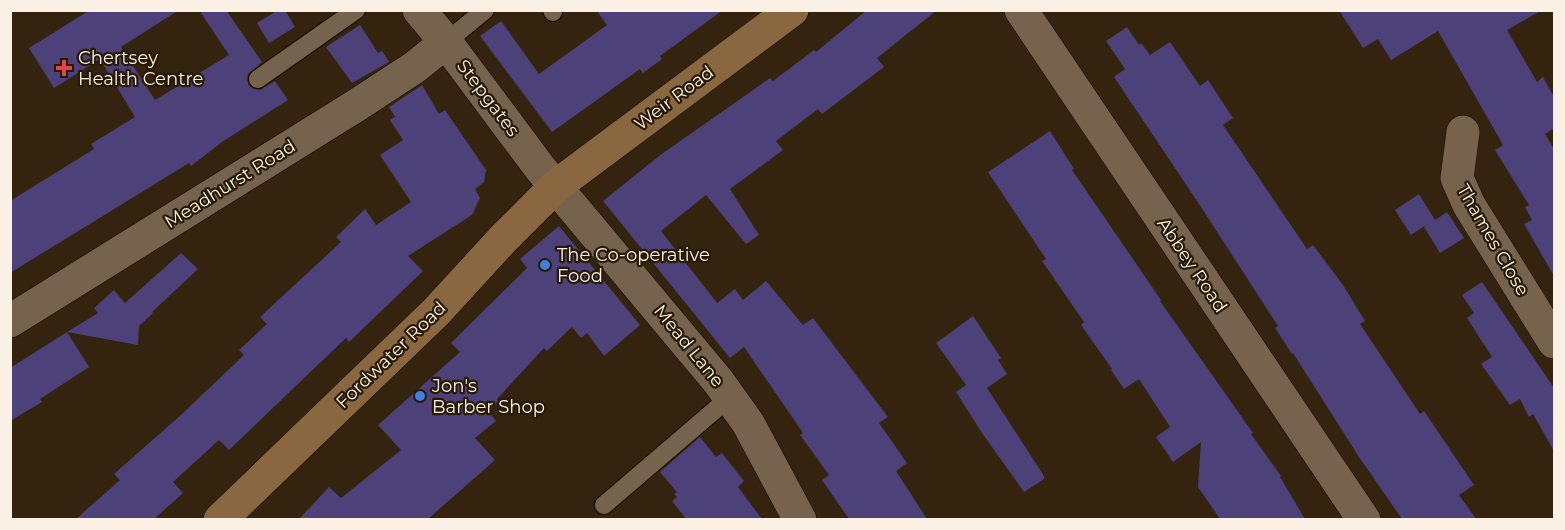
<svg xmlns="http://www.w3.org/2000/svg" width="1565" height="530" viewBox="0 0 1565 530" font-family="Montserrat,sans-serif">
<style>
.building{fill:#4d4179}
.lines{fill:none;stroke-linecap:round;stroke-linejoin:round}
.service-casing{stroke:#1a0c00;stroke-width:20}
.minor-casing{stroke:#1a0c00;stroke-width:34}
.secondary-casing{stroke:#1a0c00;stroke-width:34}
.service{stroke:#75634d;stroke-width:18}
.minor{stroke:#75634d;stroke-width:33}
.secondary{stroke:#896841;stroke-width:33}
.health-dot{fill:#e0444e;stroke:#281a06;stroke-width:2}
.shop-dot{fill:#3f7fe0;stroke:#281a06;stroke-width:2}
.labels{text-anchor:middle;stroke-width:4.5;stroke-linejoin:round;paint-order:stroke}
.poi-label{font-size:18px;fill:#faf0e3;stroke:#281a06;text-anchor:start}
.street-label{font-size:18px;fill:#faf0e3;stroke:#281a06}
</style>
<rect width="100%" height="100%" fill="#33230f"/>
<!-- building -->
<g class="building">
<polygon points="90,10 179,10 121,47 155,100 229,55 201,13 205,10 226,10 262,62 248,74 247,79 249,86 254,89 260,90 275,81 288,100 222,142 191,166 189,163 10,273 10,201 94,149 91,144 135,117 100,59 54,88 29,48"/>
<polygon points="278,10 285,10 295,27 269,43 257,23"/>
<polygon points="596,10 723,10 660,56 662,59 643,73 640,69 552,132 480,36 501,21 539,74 607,25"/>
<polygon points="867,10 937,10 877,58 884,67 822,114 818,109 776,141 783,150 730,189 759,235 746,244 706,195 661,231 717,303 735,289 743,300 766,281 803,325 813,318 888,417 879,423 907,463 896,471 927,519 849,519 822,480 829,475 800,435 803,433 744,347 730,358 603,201 659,156 770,78 773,81 814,50 816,52"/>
<polygon points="1339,10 1542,10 1507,30 1537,82 1543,77 1554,97 1554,128 1545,134 1554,149 1554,276 1524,224 1532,220 1525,207 1529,205 1495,150 1503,145 1438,31 1391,60 1378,39 1363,48"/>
<polygon points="360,25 378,53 382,51 389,62 352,83 326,47"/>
<polygon points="1127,27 1139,45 1141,43 1150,55 1170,42 1200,86 1208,80 1233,118 1223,125 1307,249 1313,245 1343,285 1365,321 1360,324 1420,414 1424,411 1474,485 1459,495 1476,519 1402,519 1359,457 1293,353 1292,354 1275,328 1278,326 1201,207 1114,77 1125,69 1106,41"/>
<polygon points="422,85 439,114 445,110 486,170 484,182 475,189 480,198 472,215 408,256 423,271 349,342 346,338 229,450 219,440 173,482 183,493 154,519 76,519 120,480 114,474 182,414 244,355 239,350 267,324 260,317 341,242 336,237 365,209 376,225 411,202 380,155 403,140 390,120 395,117 389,107"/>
<polygon points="1050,131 1074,169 1072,170 1161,300 1160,301 1253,433 1251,434 1281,476 1280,477 1305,519 1220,519 1198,487 1201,442 1173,462 1156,437 1170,427 1139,379 1124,389 1111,370 1112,369 1081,325 1084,322 1042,261 1046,259 988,172"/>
<polygon points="1419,194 1435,220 1447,212 1464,238 1440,253 1424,227 1429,223 1411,235 1395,210"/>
<polygon points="559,226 640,325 604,356 587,333 581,338 572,327 547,351 544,348 497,399 498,401 488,411 496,421 475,438 495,460 428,519 299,519 329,487 341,498 401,450 378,425 460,352 451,343 527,268 520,259"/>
<polygon points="181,253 198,269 152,312 153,313 139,326 138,345 67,332 98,313 94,308 114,290 125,303"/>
<polygon points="1482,282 1554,388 1554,451 1533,414 1529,417 1520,399 1510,405 1481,364 1492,357 1467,318 1474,313 1462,295"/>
<polygon points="973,316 1001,358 998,360 1007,374 987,388 1044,476 1044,479 1024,492 982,433 956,392 966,385 936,343"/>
<polygon points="67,332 89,367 40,399 42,402 10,421 10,368"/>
<polygon points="700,437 716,457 722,453 744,481 738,487 762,519 686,519 672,501 677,497 674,494 677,492 660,472"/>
</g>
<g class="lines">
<defs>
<g id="service">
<polyline points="552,10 553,12"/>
<polyline points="446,42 485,10"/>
<polyline points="258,79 356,10"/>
<polyline points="604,505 730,397"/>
</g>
<g id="minor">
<polyline points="419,10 446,42 540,168 718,381 748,423 800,520"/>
<polyline points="1021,10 1364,520"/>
<polyline points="1463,132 1457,178 1469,205 1554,342"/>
<polyline points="10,321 357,105 415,67 446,42"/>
</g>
<polyline id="secondary" points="220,520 436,312 503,239 556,186 792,10"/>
</defs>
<!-- service casing -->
<use href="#service" class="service-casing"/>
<!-- minor casing -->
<use href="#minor" class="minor-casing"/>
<!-- secondary casing -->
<use href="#secondary" class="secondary-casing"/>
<!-- service -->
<use href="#service" class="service"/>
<!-- minor -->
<use href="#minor" class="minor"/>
<!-- secondary -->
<use href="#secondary" class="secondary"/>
</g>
<!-- markers -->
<path class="health-dot" d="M61 59h6v6h6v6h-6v6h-6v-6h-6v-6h6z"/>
<g class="shop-dot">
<circle cx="545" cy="265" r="6"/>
<circle cx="420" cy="396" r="6"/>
</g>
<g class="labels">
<!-- poi labels -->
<g class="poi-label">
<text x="78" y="64">Chertsey<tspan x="78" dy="21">Health Centre</tspan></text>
<text x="557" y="261">The Co-operative<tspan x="557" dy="21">Food</tspan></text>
<text x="432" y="392">Jon's<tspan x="432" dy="21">Barber Shop</tspan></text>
</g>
<!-- street labels -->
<g class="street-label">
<text transform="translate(488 98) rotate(53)" y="6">Stepgates</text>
<text transform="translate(674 98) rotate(-37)" y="6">Weir Road</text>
<text transform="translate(230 184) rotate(-32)" y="6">Meadhurst Road</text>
<text transform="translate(1493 240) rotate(60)" y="6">Thames Close</text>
<text transform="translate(1192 265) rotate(56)" y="6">Abbey Road</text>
<text transform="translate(689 346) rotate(51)" y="6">Mead Lane</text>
<text transform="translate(391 355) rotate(-44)" y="6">Fordwater Road</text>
</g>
</g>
<!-- border -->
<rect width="1565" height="530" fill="none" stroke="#faf0e3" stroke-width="24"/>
</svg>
